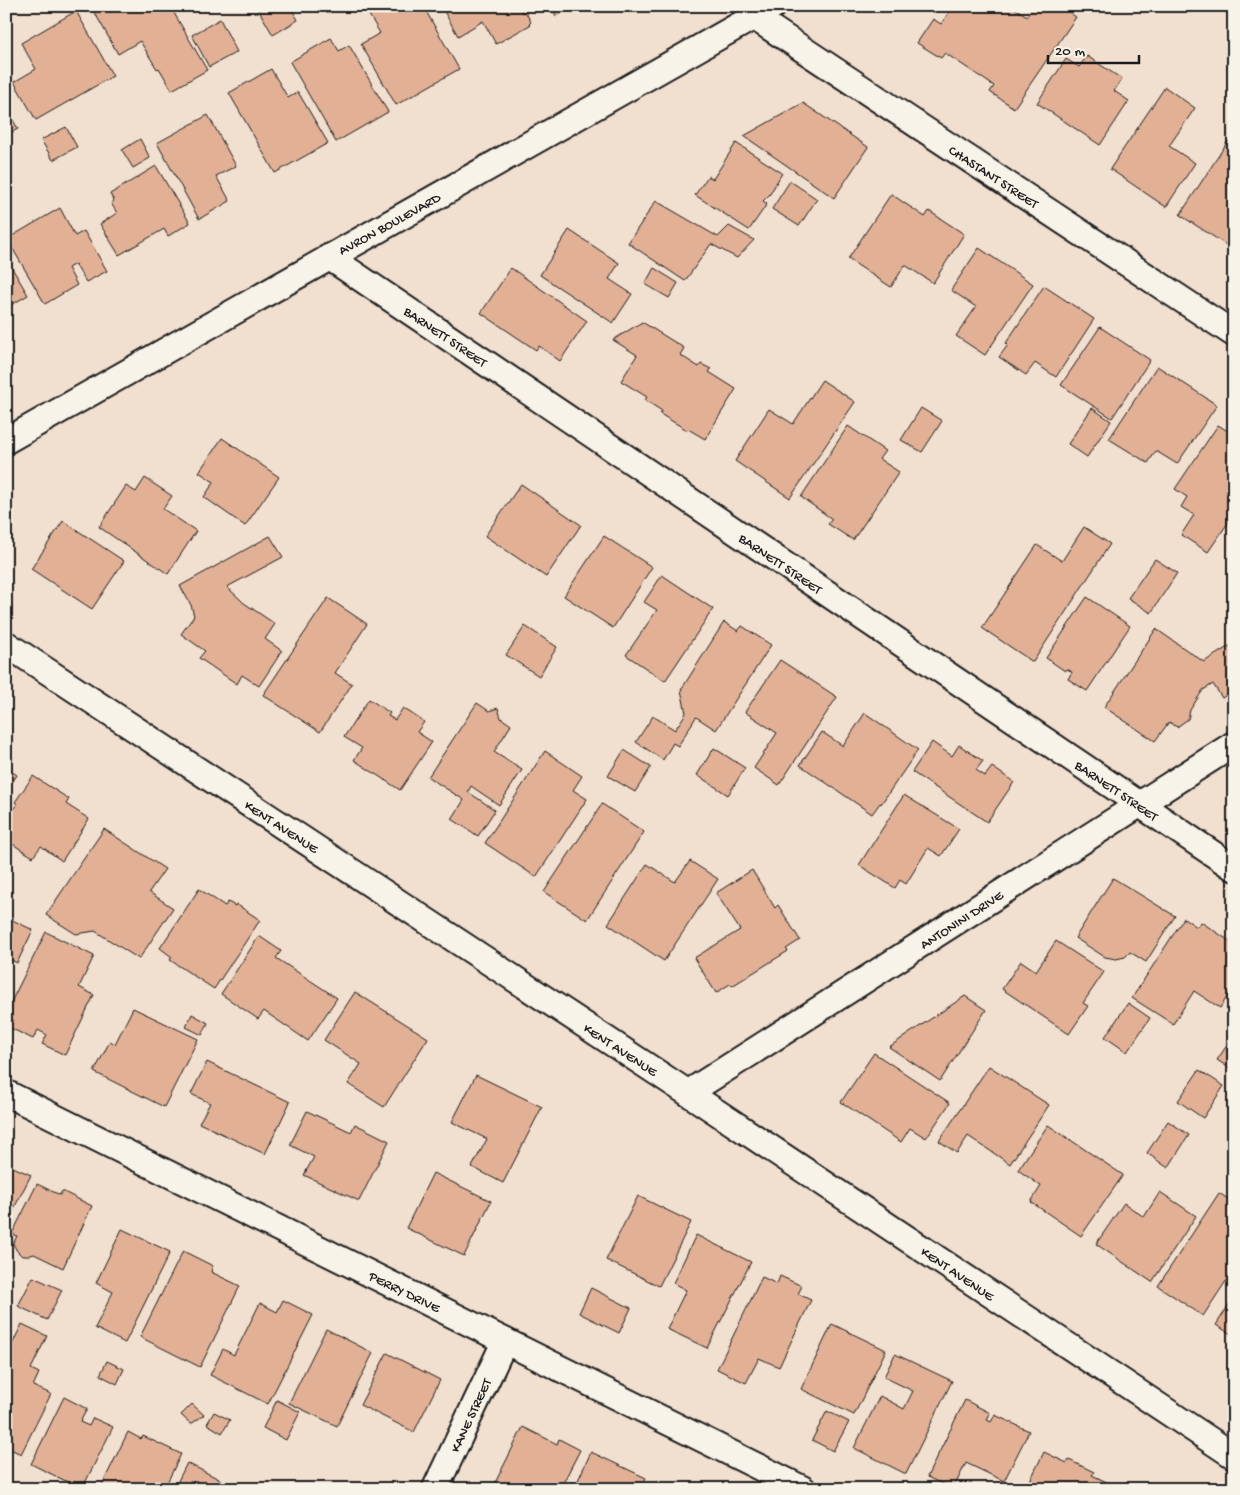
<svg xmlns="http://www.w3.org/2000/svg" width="1240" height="1495" viewBox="0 0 1240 1495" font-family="'Gochi Hand',sans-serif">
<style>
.building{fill:#e2b095;stroke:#1c1c1c}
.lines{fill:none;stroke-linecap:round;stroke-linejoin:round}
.minor-casing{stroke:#1c1c1c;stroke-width:29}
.minor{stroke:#f7f3e8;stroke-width:25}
.labels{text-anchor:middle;stroke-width:4;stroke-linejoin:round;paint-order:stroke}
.street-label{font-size:14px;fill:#1c1c1c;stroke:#f7f3e8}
</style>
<rect width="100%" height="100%" fill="#f1dfcf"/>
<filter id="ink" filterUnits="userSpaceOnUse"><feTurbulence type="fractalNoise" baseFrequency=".02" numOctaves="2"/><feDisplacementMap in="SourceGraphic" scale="10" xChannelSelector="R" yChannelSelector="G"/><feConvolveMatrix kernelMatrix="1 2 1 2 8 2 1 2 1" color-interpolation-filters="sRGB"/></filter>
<g filter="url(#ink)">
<!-- building -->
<g class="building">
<polygon points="91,6 170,6 207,70 172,90 159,68 157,69 140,41 118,54"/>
<polygon points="262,6 290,6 298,20 273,35 258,9"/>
<polygon points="385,6 423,6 459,69 396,105 361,44 380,33 369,15"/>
<polygon points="441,6 519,6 523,13 525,11 531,22 529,24 530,25 496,44 483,21 458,36"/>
<polygon points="551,6 572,6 556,16"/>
<polygon points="953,6 960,9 962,6 1011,6 1027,16 1034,6 1060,6 1076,17 1014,108 990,92 994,86 945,53 941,58 917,43 933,19 941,24"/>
<polygon points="76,11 113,76 36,120 14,82 36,69 21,43"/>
<polygon points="220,19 237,52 209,67 192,35"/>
<polygon points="331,38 339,51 349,45 388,112 336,142 290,62"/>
<polygon points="1087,56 1122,79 1114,91 1129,101 1100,145 1037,103 1066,59 1079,67"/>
<polygon points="271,69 288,98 298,92 328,143 275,173 229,93"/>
<polygon points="1165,87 1195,108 1169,146 1195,163 1166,207 1110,169"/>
<polygon points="803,103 868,147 834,198 744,136"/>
<polygon points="6,108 18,129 6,135"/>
<polygon points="208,115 236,166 216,176 230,201 199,219 157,143"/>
<polygon points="66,127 77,147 53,160 41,140"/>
<polygon points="140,139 150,158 133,168 122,150"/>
<polygon points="1228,141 1234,145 1234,244 1231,248 1180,215"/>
<polygon points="736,143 782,173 770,194 763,201 767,204 749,230 695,195 708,176 713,179"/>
<polygon points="156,166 190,223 168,236 164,229 119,255 100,224 117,213 111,203 114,201 110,194"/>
<polygon points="790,181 817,199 799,226 772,209"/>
<polygon points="891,194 925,217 929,211 964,234 933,283 905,265 891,287 848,259"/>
<polygon points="656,201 718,237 729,226 754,240 737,258 711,244 685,281 628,243"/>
<polygon points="60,208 75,236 84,231 107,271 86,282 75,264 68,268 77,285 45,304 7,239"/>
<polygon points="569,230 619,263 609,279 632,294 613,323 540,275"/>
<polygon points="979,248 1033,284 985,355 956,336 976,307 951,290"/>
<polygon points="6,258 28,295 6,308"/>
<polygon points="511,268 587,321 560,361 539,346 536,350 481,313"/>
<polygon points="654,268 678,283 669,298 645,284"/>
<polygon points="1044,286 1094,319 1056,377 1035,363 1026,375 999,357 1008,345 1006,343"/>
<polygon points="6,318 11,326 6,328"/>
<polygon points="642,322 684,348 680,355 699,367 701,364 711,369 709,372 736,389 705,439 688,429 687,430 660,414 662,411 645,400 647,397 621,381 637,355 613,340"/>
<polygon points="1100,327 1150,360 1112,418 1061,385"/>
<polygon points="1157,366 1217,405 1177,464 1156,451 1148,463 1109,439"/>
<polygon points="822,380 855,402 790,498 735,461 769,409 793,424"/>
<polygon points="921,408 942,421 922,452 901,440"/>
<polygon points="1092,408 1111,421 1087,457 1068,444"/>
<polygon points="1218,425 1234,435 1234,514 1208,552 1181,535 1194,515 1181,507 1187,497 1175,489"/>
<polygon points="848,426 885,451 879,459 899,472 853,540 828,524 832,519 801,497"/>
<polygon points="222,438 279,477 245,526 204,497 214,482 199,472"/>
<polygon points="145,478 172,496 163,509 196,531 168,574 99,527 126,486 136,492"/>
<polygon points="521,484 581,525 546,577 485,536"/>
<polygon points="63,521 124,561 92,609 31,569"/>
<polygon points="1084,527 1110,544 1033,662 982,628 1037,545 1062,561"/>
<polygon points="270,536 283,557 227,587 244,603 275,624 265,639 282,651 259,686 242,675 237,684 199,658 205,651 181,634 194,616 191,605 180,586"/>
<polygon points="604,536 652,567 613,628 564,596"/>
<polygon points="1155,559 1177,573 1151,613 1128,598"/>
<polygon points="662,575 713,609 665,681 626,655 657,610 644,602"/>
<polygon points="1087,597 1130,626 1087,691 1068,679 1072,672 1067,669 1065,671 1046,658"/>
<polygon points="328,598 367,624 335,673 352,684 320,732 263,695"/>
<polygon points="724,622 738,631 742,626 771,645 716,730 696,717 678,746 673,743 663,760 636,742 653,716 675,730 686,713 681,690"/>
<polygon points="525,626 557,647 539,676 506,655"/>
<polygon points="1156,629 1204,662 1234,643 1234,690 1222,698 1213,684 1203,690 1190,710 1188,719 1177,727 1169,722 1155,741 1104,707"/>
<polygon points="780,660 837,697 779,785 754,768 777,733 745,712"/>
<polygon points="369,699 390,713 388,716 395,720 403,708 424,722 417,732 432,742 400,790 354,760 362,748 344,737"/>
<polygon points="477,703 489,711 498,708 501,718 511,725 494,752 522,770 499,805 471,786 468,792 495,810 478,836 452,819 464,800 428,777"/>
<polygon points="865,713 918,750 881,804 880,803 872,814 800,765 822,732 843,746"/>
<polygon points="932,742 952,756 959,745 983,761 976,770 985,776 992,767 1014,782 987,822 912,772"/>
<polygon points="714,748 745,768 728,795 697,775"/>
<polygon points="624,750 651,767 635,792 608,776"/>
<polygon points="545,751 582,776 573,790 587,799 536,877 485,843"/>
<polygon points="6,768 17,775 6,792"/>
<polygon points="33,776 69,799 66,804 89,819 62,861 41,846 33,857 6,840 6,820 17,804 15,802"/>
<polygon points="904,795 959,829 941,856 928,848 906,884 900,880 895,888 859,865"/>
<polygon points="602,804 644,832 587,920 544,892"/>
<polygon points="104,829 165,869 149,892 173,908 139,959 95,931 76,934 46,915"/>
<polygon points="690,861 718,879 664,961 608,924 647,864 675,882"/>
<polygon points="752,870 775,908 778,905 800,940 786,949 788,951 732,986 730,984 716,993 694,958 740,930 716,893"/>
<polygon points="1113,878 1175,916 1146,962 1130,952 1125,957 1116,959 1105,957 1075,938"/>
<polygon points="199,889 225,906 228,902 235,906 236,904 260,920 214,989 170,960 172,957 160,948"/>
<polygon points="6,917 33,930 17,963 6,957"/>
<polygon points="1184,918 1197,927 1201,922 1234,944 1234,986 1220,1008 1194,991 1173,1024 1132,998"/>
<polygon points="46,932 94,956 79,987 94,995 65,1055 42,1044 47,1035 38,1030 33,1039 6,1026 6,1012"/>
<polygon points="259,936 281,951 276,958 337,998 308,1041 264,1011 258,1019 221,994"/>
<polygon points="1056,941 1104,972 1083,1003 1088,1006 1069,1034 1002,989 1021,961 1036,971"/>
<polygon points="355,992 428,1038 384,1107 348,1084 361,1064 324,1040"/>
<polygon points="965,996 986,1010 940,1081 889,1047"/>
<polygon points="1128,1003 1150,1018 1127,1052 1105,1037"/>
<polygon points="133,1008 198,1039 164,1107 94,1072 110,1041 115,1044"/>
<polygon points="192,1014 208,1023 202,1035 186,1027"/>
<polygon points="1234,1035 1234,1071 1217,1060"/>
<polygon points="874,1053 950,1103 926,1138 910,1128 901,1142 841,1102"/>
<polygon points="207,1062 290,1102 265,1154 199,1123 210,1103 191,1094"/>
<polygon points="989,1066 1049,1105 1010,1164 968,1136 957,1153 939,1141"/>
<polygon points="1199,1070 1224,1086 1203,1118 1178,1101"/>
<polygon points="476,1075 542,1107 503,1183 472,1167 487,1139 452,1122"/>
<polygon points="307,1111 351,1132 355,1124 389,1141 359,1201 304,1175 314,1157 290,1145"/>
<polygon points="1168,1121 1189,1135 1168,1168 1147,1153"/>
<polygon points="1048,1125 1123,1175 1081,1236 1031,1202 1041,1186 1018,1170"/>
<polygon points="6,1164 31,1175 6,1224"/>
<polygon points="433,1173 491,1201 464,1256 406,1228"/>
<polygon points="37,1184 60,1195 62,1191 92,1206 63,1268 34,1254 28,1256 22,1256 17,1251 13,1244 17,1236 12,1234"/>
<polygon points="1160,1192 1196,1216 1152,1282 1096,1244 1124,1203 1144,1217"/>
<polygon points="1219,1193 1234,1203 1234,1269 1203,1316 1158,1286"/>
<polygon points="638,1196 691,1222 659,1286 606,1260"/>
<polygon points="122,1229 170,1252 125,1343 95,1328 113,1292 96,1283"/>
<polygon points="696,1235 751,1262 707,1348 667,1329 686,1290 673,1283"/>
<polygon points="183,1251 213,1266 211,1272 240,1286 200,1367 140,1337"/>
<polygon points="780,1276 802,1286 798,1294 811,1300 779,1367 759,1358 746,1383 717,1369 762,1277 777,1284"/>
<polygon points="33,1277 62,1290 47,1320 18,1306"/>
<polygon points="591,1288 631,1308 619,1333 579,1313"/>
<polygon points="1234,1297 1234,1336 1216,1325"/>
<polygon points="283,1300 313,1315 268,1404 210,1375 223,1349 234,1355 260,1303 277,1312"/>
<polygon points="22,1324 47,1336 31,1369 39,1373 33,1386 51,1394 21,1454 6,1447 6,1357"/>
<polygon points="832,1324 886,1350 854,1415 801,1389"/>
<polygon points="326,1329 373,1353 337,1426 289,1403"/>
<polygon points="387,1353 440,1380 414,1432 360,1405"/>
<polygon points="895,1354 952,1381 906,1474 854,1448 880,1396 904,1409 913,1391 884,1377"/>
<polygon points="107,1361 124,1369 117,1384 100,1375"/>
<polygon points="64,1397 87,1409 80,1422 89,1426 93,1418 113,1427 82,1489 31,1464"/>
<polygon points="277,1400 300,1412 286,1440 263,1428"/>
<polygon points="965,1400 990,1413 987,1420 991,1422 995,1415 1029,1431 1004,1481 966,1463 953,1489 927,1477"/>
<polygon points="192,1404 204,1415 191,1424 181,1415"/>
<polygon points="827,1411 849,1422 833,1451 812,1440"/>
<polygon points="214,1412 230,1420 222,1433 207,1424"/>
<polygon points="523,1427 557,1444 559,1439 580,1450 560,1489 492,1489"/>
<polygon points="128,1432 141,1439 143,1436 181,1454 164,1489 100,1489"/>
<polygon points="591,1452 646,1478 641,1489 574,1489"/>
<polygon points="1044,1452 1067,1463 1069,1460 1094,1472 1092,1475 1115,1486 1114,1489 1026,1489"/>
<polygon points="187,1463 239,1489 174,1489"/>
</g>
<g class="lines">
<defs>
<g id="minor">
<polyline points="754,17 1234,334"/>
<polyline points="329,257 1234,868"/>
<polyline points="6,441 773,6"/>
<polyline points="6,644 688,1093 1234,1456"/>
<polyline points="6,1093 803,1489"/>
<polyline points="688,1093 1234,744"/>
<polyline points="435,1489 505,1341"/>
</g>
</defs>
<!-- minor casing -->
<use href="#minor" class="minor-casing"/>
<!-- minor -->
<use href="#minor" class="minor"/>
</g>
</g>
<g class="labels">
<!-- street labels -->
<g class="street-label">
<text transform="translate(994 176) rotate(33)" y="5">CHASTANT STREET</text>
<text transform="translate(389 223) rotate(-29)" y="5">AVRON BOULEVARD</text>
<text transform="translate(446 336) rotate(34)" y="5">BARNETT STREET</text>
<text transform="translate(781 563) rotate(34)" y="5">BARNETT STREET</text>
<text transform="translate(1117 790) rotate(34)" y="5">BARNETT STREET</text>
<text transform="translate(282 826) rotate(33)" y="5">KENT AVENUE</text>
<text transform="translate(961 919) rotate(-33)" y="5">ANTONINI DRIVE</text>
<text transform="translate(621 1049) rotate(33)" y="5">KENT AVENUE</text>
<text transform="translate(958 1273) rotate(34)" y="5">KENT AVENUE</text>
<text transform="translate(405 1291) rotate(26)" y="5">PERRY DRIVE</text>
<text transform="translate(470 1415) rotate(-65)" y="5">KANE STREET</text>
</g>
</g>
<!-- margin -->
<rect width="1240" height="1495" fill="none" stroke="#f7f3e8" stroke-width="25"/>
<rect x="12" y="12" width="1215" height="1470" fill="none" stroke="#1c1c1c" stroke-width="2" filter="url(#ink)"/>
<!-- scale -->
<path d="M1048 55v8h91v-8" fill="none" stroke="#1c1c1c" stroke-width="2.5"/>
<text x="1055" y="55" font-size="15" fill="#1c1c1c" stroke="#f7f3e8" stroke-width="4" paint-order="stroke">20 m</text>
</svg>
